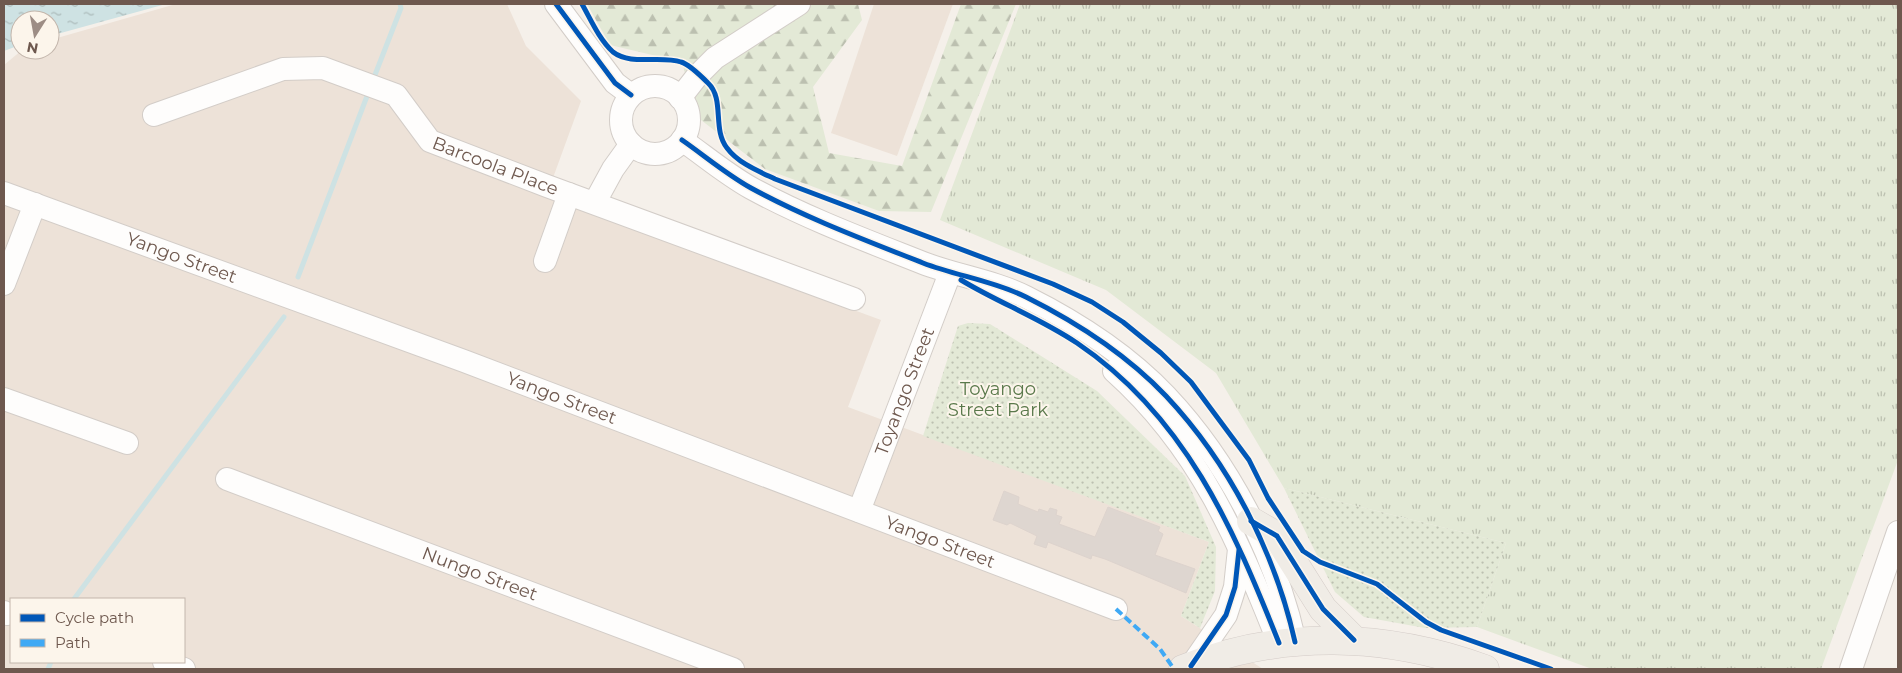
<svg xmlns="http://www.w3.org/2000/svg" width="1902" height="673" viewBox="0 0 1902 673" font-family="Montserrat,sans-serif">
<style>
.residential{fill:#ede2d8;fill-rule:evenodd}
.grass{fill:url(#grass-tufts)}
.forest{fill:url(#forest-firs)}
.park{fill:url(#park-dots)}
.water{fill:url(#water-ripples)}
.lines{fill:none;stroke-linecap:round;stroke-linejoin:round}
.stream{stroke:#cee2e3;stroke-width:5}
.building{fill:#ded6d0;stroke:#ddd3cd}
.minor-casing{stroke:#d3cdc8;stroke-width:24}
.major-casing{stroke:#d3cbc7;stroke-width:29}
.minor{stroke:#fefdfc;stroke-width:22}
.major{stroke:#f0ece6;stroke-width:28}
.quiet{stroke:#3fa9f5;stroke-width:4;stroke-dasharray:8 4;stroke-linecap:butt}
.cycleway-casing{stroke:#fcf5eb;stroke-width:8}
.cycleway{stroke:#0057b8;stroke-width:5}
.labels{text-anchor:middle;stroke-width:4;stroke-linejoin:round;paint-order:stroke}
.street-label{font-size:18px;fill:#6e584e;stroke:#fcf5eb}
.park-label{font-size:18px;fill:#5a794b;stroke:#fcf5eb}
</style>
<defs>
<pattern id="grass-tufts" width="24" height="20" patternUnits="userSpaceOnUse" patternTransform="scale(1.25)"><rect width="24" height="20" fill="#e3e9d6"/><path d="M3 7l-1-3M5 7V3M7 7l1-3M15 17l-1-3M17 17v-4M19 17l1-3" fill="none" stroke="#bcc0b0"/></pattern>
<pattern id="forest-firs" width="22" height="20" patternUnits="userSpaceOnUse" patternTransform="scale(1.25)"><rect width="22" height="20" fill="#e3e9d6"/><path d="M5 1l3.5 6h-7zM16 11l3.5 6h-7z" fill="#bcc0b0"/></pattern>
<pattern id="park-dots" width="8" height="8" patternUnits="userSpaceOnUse" patternTransform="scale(1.25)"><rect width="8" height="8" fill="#e3e9d6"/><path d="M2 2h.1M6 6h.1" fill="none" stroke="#bcc0b0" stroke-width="1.8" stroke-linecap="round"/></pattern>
<pattern id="water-ripples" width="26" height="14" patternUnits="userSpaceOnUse" patternTransform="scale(1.25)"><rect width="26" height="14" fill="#cee2e3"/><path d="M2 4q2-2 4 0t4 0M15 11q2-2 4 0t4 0" fill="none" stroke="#abbaba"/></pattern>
</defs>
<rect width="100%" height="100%" fill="#f5f0ea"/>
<!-- residential -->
<g class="residential">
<path d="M176 4H507L526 46 581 101 546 197 881 320 848 407 1209 542 1181 616 1263 669H4V65L22 50H50V40ZM11 599H184V662H11Z"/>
<polygon points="874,4 953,4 897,156 831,133"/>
</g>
<!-- grass -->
<polygon class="grass" points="1020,4 1898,4 1898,460 1821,669 1592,669 1477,627 1506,543 1284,488 1216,373 1106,290 940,220"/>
<!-- forest -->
<polygon class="forest" points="587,4 858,4 862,20 813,87 829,153 902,166 961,4 1016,4 931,212 879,211 765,169 697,117 682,62 610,45"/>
<!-- park -->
<g class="park">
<polygon points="968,323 990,324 1097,391 1185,476 1216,547 1215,591 1200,628 1181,616 1209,542 923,436 958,326"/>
<polygon points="1284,488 1506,543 1477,627 1425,628 1364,617 1335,592"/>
</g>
<!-- water -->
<polygon class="water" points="4,4 166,4 50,36 50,20 20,20 20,45 4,51"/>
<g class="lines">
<!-- stream -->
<g class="stream">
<polyline points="373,80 401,8 400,4"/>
<polyline points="298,277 369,91"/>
<polyline points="74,599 284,317"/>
<polyline points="48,669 51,662"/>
</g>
</g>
<!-- building -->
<polygon class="building" points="1004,491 1019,497 1018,504 1038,512 1039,509 1048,512 1050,508 1057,510 1056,515 1062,517 1059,524 1095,537 1108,507 1160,527 1158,531 1163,534 1155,555 1195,569 1186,593 1105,559 1092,555 1091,559 1048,542 1046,548 1034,544 1037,536 1010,523 1007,525 993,520"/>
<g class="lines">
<defs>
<g id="minor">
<polyline points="556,4 615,83 631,95"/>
<circle cx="655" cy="120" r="34"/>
<polyline points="680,98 698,75 715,58 799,4"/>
<path id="s1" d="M154 115 283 69 323 68 396 95 430 141 547 186 854 299"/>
<path d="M682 140C705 156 726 174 751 188 806 218 865 240 923 263 957 276 994 281 1026 297 1076 322 1128 356 1166 396 1229 463 1275 552 1295 642"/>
<path id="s2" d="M4 193 464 361 1116 609"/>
<polyline points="595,202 613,169 631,144"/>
<polyline points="545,261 569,194"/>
<polyline points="4,284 35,204"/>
<path d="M1114 371C1200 448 1237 538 1279 643"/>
<polyline points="4,399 127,443"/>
<path id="s3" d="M227 479 733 669"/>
<path id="s4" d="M859 511 950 273"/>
<polyline points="4,612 7,614"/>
<polyline points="164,662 184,669"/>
<polyline points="1191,666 1226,615 1235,587 1239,549"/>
<polyline points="1851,669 1898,532"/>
</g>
<g id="major">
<polyline points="1251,521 1277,536 1323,609 1354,640"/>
<path d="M1183 669C1281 629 1387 633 1485 669"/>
</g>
</defs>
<!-- minor casing -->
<use href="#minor" class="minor-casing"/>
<!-- major casing -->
<use href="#major" class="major-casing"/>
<!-- minor -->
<use href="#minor" class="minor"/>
<!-- major -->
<use href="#major" class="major"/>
<!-- quiet -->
<polyline class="quiet" points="1116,609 1160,649 1174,669"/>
<defs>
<g id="cycleway">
<polyline points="556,4 615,83 631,95"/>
<path d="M582 4C591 20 599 39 613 52 631 66 660 55 681 62 689 64 702 77 708 83 725 99 712 129 727 148 738 163 758 171 775 179L1053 284 1092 302 1123 322 1161 353 1191 382 1249 460 1268 498 1303 551 1320 562 1377 584 1426 622 1441 630 1551 669"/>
<path d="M682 140C705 156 726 174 751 188 806 218 865 240 923 263 957 276 994 281 1026 297 1076 322 1128 356 1166 396 1229 463 1275 552 1295 642"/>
<path d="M961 280C999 303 1040 318 1077 343 1185 416 1233 527 1279 643"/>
<polyline points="1251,521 1277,536 1323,609 1354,640"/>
<polyline points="1191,666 1226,615 1235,587 1239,550"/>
</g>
</defs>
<!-- cycleway casing -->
<use href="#cycleway" class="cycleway-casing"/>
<!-- cycleway -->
<use href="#cycleway" class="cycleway"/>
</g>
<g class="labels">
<!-- street labels -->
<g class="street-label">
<text dy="6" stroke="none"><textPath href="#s1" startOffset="382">Barcoola Place</textPath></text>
<text dy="6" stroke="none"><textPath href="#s2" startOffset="189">Yango Street</textPath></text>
<text dy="6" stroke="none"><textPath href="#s4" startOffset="128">Toyango Street</textPath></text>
<text dy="6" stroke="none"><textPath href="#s2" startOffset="594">Yango Street</textPath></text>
<text dy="6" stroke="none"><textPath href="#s2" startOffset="999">Yango Street</textPath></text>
<text dy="6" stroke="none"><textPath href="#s3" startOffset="270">Nungo Street</textPath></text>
</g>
<!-- park labels -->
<g class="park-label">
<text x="998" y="395">Toyango<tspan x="998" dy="21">Street Park</tspan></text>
</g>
</g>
<!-- border -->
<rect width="1902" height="673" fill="none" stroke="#6e584e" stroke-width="10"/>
<!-- legend -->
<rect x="10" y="598" width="175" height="65" fill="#fcf5eb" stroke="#c3b6ac"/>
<rect x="20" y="614" width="25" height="8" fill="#0057b8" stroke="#c3b6ac"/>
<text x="55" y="623" font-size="15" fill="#6e584e">Cycle path</text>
<rect x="20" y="639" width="25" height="8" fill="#3fa9f5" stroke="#c3b6ac"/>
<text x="55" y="648" font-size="15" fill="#6e584e">Path</text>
<!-- north arrow -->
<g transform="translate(35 35) rotate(191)"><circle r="24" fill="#fcf5eb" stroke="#c3b6ac"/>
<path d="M0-4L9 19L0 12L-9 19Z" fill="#9d8d85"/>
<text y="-8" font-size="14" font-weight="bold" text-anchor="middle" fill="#6e584e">N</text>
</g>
</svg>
